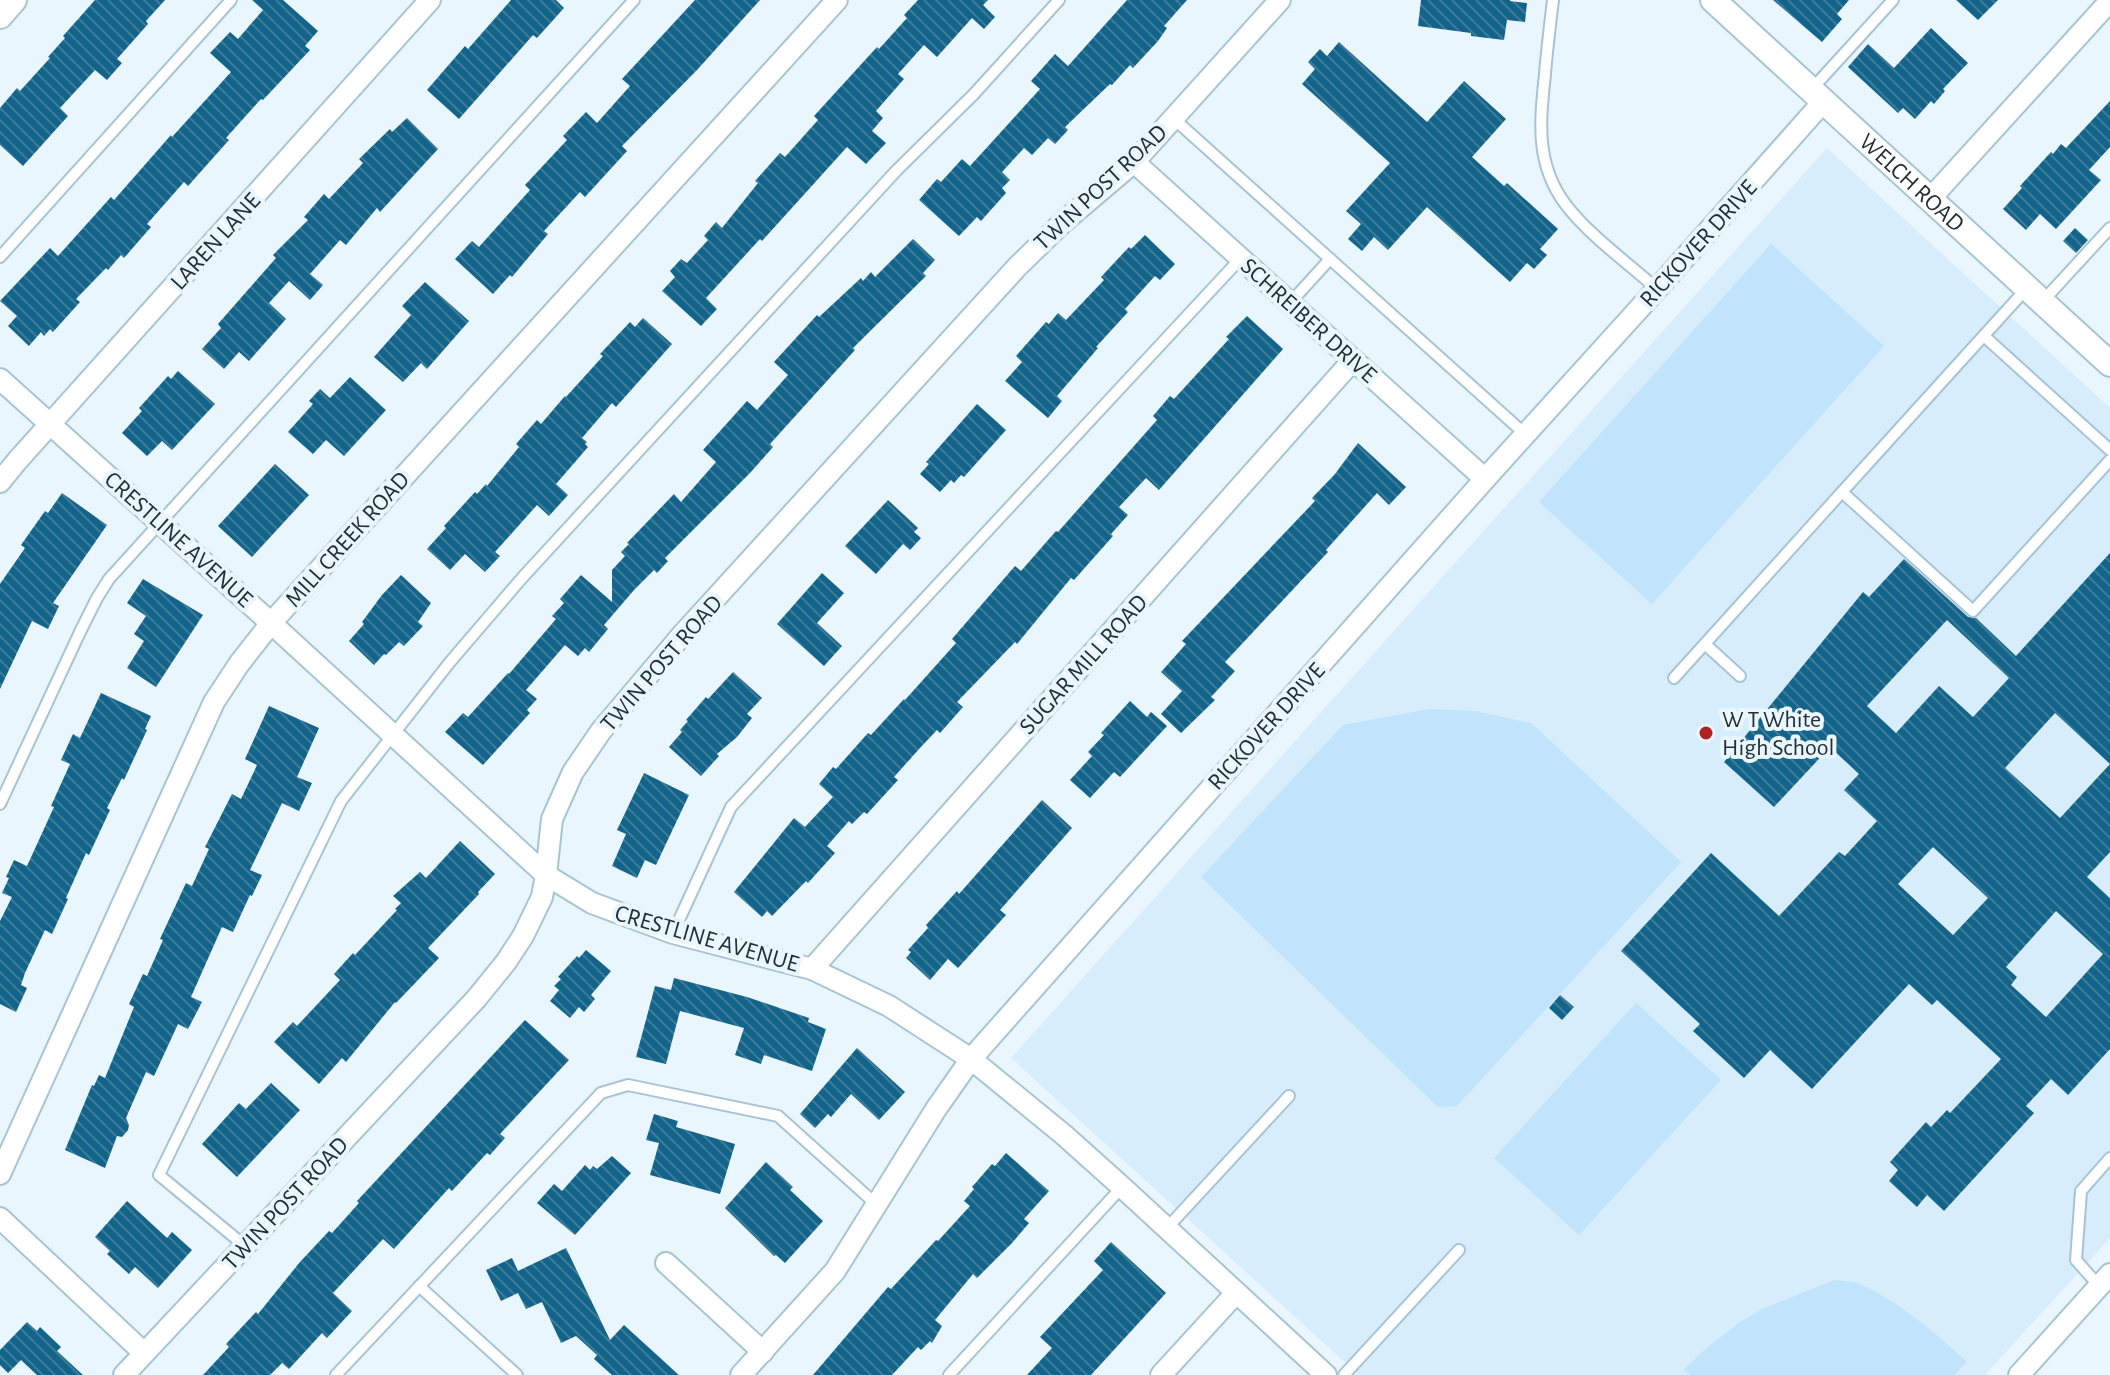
<svg xmlns="http://www.w3.org/2000/svg" width="2110" height="1375" viewBox="0 0 2110 1375" font-family="'Alegreya Sans',sans-serif">
<style>
.built{fill:#d7edfb}
.green{fill:#bfe4fb}
.building{fill:url(#building-back-hatch);fill-rule:evenodd}
.lines{fill:none;stroke-linecap:round;stroke-linejoin:round}
.service-casing{stroke:#a7c4d6;stroke-width:14}
.minor-casing{stroke:#a7c4d6;stroke-width:24}
.tertiary-casing{stroke:#a7c4d6;stroke-width:28}
.service{stroke:#fff;stroke-width:10}
.minor{stroke:#fff;stroke-width:20}
.tertiary{stroke:#fff;stroke-width:24}
.poi-dot{fill:#b12023;stroke:#eaf6fe;stroke-width:3}
.labels{text-anchor:middle;stroke-width:8;stroke-linejoin:round;paint-order:stroke}
.street-label{font-size:24px;fill:#232e36;stroke:#eaf6fe}
.poi-label{font-size:24px;fill:#232e36;stroke:#eaf6fe;text-anchor:start}
</style>
<defs>
<pattern id="building-back-hatch" width="6" height="6" patternUnits="userSpaceOnUse" patternTransform="scale(2)"><rect width="6" height="6" fill="#13648b"/><path d="M-1 5l2 2M0 0l6 6M5-1l2 2" fill="none" stroke="#3e7b99"/></pattern>
</defs>
<rect width="100%" height="100%" fill="#eaf6fe"/>
<!-- built -->
<polygon class="built" points="1827,148 2110,408 2110,1238 1985,1375 1359,1375 1011,1058"/>
<!-- green -->
<g class="green">
<polygon points="1771,244 1884,346 1652,604 1539,502"/>
<polygon points="1430,709 1475,711 1531,723 1681,862 1457,1106 1438,1107 1201,877 1343,725"/>
<polygon points="1636,1003 1721,1080 1579,1235 1494,1158"/>
<path d="M1834 1280C1843 1281 1852 1281 1859 1284 1899 1301 1935 1333 1967 1362L1954 1375H1690L1684 1369 1710 1345 1739 1323 1760 1310Z"/>
</g>
<!-- building -->
<g class="building">
<polygon points="95,0 165,0 146,21 148,24 117,59 122,63 107,80 95,70 60,108 68,116 23,166 0,145 0,108 17,88 20,91 50,58 48,57 65,38 63,36"/>
<polygon points="252,0 283,0 318,31 305,46 310,50 263,100 261,99 226,138 229,140 188,186 184,182 147,224 151,227 124,258 121,255 108,270 106,268 76,299 80,302 53,332 50,329 44,336 41,332 29,346 8,326 17,316 0,301 50,248 58,256 111,197 114,200 171,135 172,137 231,72 210,53 230,32 238,39 263,10"/>
<polygon points="511,0 556,0 564,8 537,38 533,35 459,119 427,90 465,46 468,49"/>
<polygon points="695,0 760,0 697,70 622,146 627,151 585,197 580,192 544,231 548,234 512,277 510,275 493,294 455,259 472,241 479,247 530,190 525,185 567,140 563,136 586,112 597,123 630,86 622,79"/>
<polygon points="918,0 988,0 983,5 995,17 984,29 972,18 937,57 924,45 898,74 904,79 876,111 883,118 872,131 886,143 866,164 847,147 762,241 760,239 706,298 717,309 701,326 662,291 675,277 670,271 681,259 687,263 708,240 704,236 716,222 722,228 758,183 755,181 780,153 785,157 818,120 814,116 877,47 879,49 907,18 904,15"/>
<polygon points="1127,0 1187,0 1164,26 1167,28 1158,41 1133,68 1130,65 1112,85 1110,84 1065,127 1068,130 1055,144 1048,138 1032,155 1024,148 1002,172 1010,180 1002,188 1006,193 981,221 977,217 959,236 919,200 937,179 941,182 962,159 970,166 991,143 1040,89 1031,81 1055,54 1068,66"/>
<polygon points="1421,0 1510,0 1510,1 1527,3 1525,22 1507,20 1504,40 1471,36 1471,33 1418,26"/>
<polygon points="1773,0 1849,0 1837,14 1842,19 1822,42"/>
<polygon points="1956,0 1998,0 1978,20"/>
<polygon points="1931,28 1968,63 1943,89 1945,91 1934,104 1931,101 1915,119 1903,108 1898,113 1848,67 1868,44 1894,68"/>
<polygon points="1339,42 1427,122 1464,81 1506,119 1472,157 1504,186 1507,183 1558,229 1540,249 1547,255 1534,269 1527,263 1510,282 1427,207 1388,250 1374,237 1362,251 1348,239 1361,224 1346,211 1390,163 1302,84 1315,69 1308,62 1320,49 1327,56"/>
<polygon points="2110,101 2110,147 2089,170 2101,180 2056,229 2040,214 2026,230 2003,209 2022,188 2020,186 2051,152 2053,154 2061,144 2066,148"/>
<polygon points="407,118 438,149 380,212 377,208 346,245 340,240 310,274 323,285 310,300 289,281 269,303 286,319 249,361 239,352 224,369 202,349 221,328 218,324 276,258 273,255 308,220 304,217 324,194 329,199 363,163 359,159 390,129 392,132"/>
<polygon points="2075,228 2088,240 2076,253 2063,241"/>
<polygon points="1145,235 1175,264 1160,280 1155,276 1125,309 1128,312 1096,347 1098,348 1057,396 1062,401 1048,418 1005,381 1022,362 1016,356 1046,322 1049,324 1058,313 1066,320 1104,280 1101,277 1129,247 1131,249"/>
<polygon points="913,239 935,260 923,273 926,276 853,348 855,350 770,444 773,447 750,473 665,558 668,561 657,573 654,570 634,590 604,625 608,629 589,652 585,648 578,656 565,645 526,690 537,699 527,710 530,713 483,765 445,732 463,713 468,717 508,673 509,674 556,619 552,616 564,603 560,599 581,575 612,602 612,570 625,556 621,552 629,544 627,543 674,494 681,502 716,462 703,450 747,401 757,410 788,375 774,362 817,315 819,317 861,278 863,281 871,272 875,277"/>
<polygon points="425,282 469,321 427,369 421,363 403,382 374,357 411,315 402,306"/>
<polygon points="1247,316 1283,349 1159,490 1146,478 1119,507 1128,515 1111,534 1113,536 1074,580 1071,578 1017,644 1015,642 957,702 963,707 940,733 937,730 920,748 894,777 898,780 867,814 864,812 852,824 849,821 827,846 835,853 808,883 806,881 772,916 767,911 762,917 734,892 794,818 805,827 833,797 819,784 833,767 836,769 868,733 871,735 904,699 905,700 956,643 952,639 1015,566 1021,571 1056,531 1058,532 1157,420 1153,416 1170,396 1174,399 1229,339 1226,337"/>
<polygon points="643,318 672,344 616,407 612,403 582,438 587,442 585,444 588,447 556,484 568,495 549,516 537,505 495,552 500,556 485,572 465,554 450,570 427,549 446,528 444,526 475,492 477,494 486,484 487,486 519,447 516,444 537,420 541,424 565,396 566,397 603,356 600,354 630,322 635,327"/>
<polygon points="178,371 215,404 172,450 162,441 147,456 122,433 142,411 139,408 168,376 171,379"/>
<polygon points="350,377 386,410 344,456 326,440 313,454 288,432 313,404 309,401 320,389 330,398"/>
<polygon points="977,404 1006,430 964,477 961,475 954,483 951,480 940,492 920,474 929,464 926,462"/>
<polygon points="1358,443 1406,487 1389,505 1377,493 1326,550 1328,552 1225,662 1235,671 1211,697 1215,700 1181,733 1161,714 1182,691 1161,672 1186,644 1182,641 1315,501 1312,498 1335,474"/>
<polygon points="275,464 309,495 252,557 218,526"/>
<polygon points="62,493 107,525 53,603 59,606 48,629 32,621 0,689 0,584 25,548 21,545 45,511 48,513"/>
<polygon points="888,500 918,528 914,532 921,538 910,550 903,544 876,574 845,546"/>
<path d="M2110 553V852L2087 877 2110 898V1049L2068 1095 2051 1079 2026 1106 2034 1113 1944 1211 1927 1195 1917 1207 1889 1181 1898 1170 1890 1162 1926 1122 1931 1127 1947 1110 1950 1113 2001 1059 1937 1000 1932 1005 1909 984 1812 1089 1770 1050 1744 1078 1693 1031 1700 1024 1621 951 1711 853 1779 916 1839 852 1845 856 1877 821 1844 790 1859 774 1830 747 1774 807 1724 762 1863 592 1869 597 1904 559 1968 617 1976 618 2016 656ZM1947 620 2009 678 1973 717 1939 686 1896 733 1867 706ZM2055 713 2110 764 2060 818 2005 768ZM1933 847 1988 898 1953 935 1898 884ZM2056 911 2103 954 2046 1017 2011 985 2017 977 2006 967Z"/>
<polygon points="822,573 844,593 817,623 842,646 824,666 777,624"/>
<polygon points="401,575 431,603 418,622 423,626 404,646 399,642 386,655 384,654 374,665 349,641 364,624 362,622 382,595"/>
<polygon points="143,579 203,615 156,687 127,668 144,641 134,634 146,616 127,603"/>
<polygon points="733,672 762,698 747,714 752,718 737,737 717,754 719,756 701,776 669,747 682,732 680,730 688,721 686,720 706,697 708,699"/>
<polygon points="101,693 151,716 145,729 147,730 124,780 122,778 107,808 110,810 89,855 86,853 66,898 68,899 52,934 45,930 25,973 21,985 27,988 16,1012 0,1004 0,921 12,897 2,893 9,878 6,877 14,860 27,866 54,807 51,806 70,764 61,760 73,734 80,738"/>
<polygon points="1130,701 1147,717 1151,712 1167,726 1120,777 1114,772 1090,798 1070,780 1092,756 1088,752 1104,735 1101,733"/>
<polygon points="269,706 319,728 297,777 312,783 299,811 282,803 250,870 262,875 252,896 250,895 233,932 222,927 191,997 202,1002 188,1029 178,1024 154,1076 146,1072 126,1118 129,1125 128,1130 122,1137 117,1136 105,1168 65,1150 92,1085 94,1086 99,1075 105,1078 134,1007 129,1004 143,974 147,976 163,940 160,939 186,883 192,886 209,849 205,847 232,794 241,799 257,765 245,759"/>
<polygon points="644,773 689,795 656,865 645,860 637,878 612,866 626,834 617,830"/>
<polygon points="1042,800 1072,828 1000,910 1006,915 958,968 948,959 930,980 906,958 911,952 908,950 928,928 926,925 957,891 959,894"/>
<polygon points="460,841 495,874 478,892 479,894 428,948 439,958 396,1003 395,1002 346,1062 342,1058 319,1084 274,1042 293,1022 297,1026 340,980 334,974 353,953 355,955 397,910 395,909 401,903 393,896 420,872 426,878"/>
<polygon points="586,950 611,971 591,995 595,999 584,1012 579,1007 570,1018 550,1001 559,990 554,986 561,979 558,977 577,956 579,958"/>
<polygon points="674,978 747,997 809,1018 808,1022 826,1029 812,1071 764,1055 761,1064 735,1055 744,1028 680,1011 666,1064 636,1057 655,986 671,990"/>
<polygon points="1560,995 1574,1007 1562,1020 1549,1008"/>
<polygon points="525,1020 569,1060 500,1134 505,1138 490,1155 487,1153 452,1191 449,1188 394,1249 383,1239 333,1293 352,1311 327,1338 322,1333 289,1369 282,1363 270,1375 203,1375 229,1347 226,1344 256,1312 258,1314 300,1262 329,1231 332,1233 359,1203 357,1201"/>
<polygon points="857,1048 905,1092 879,1120 851,1094 831,1117 828,1114 815,1128 800,1114"/>
<polygon points="271,1083 300,1110 237,1177 202,1144 239,1103 246,1109"/>
<polygon points="654,1114 678,1121 676,1127 735,1144 720,1194 650,1175 659,1143 646,1140"/>
<polygon points="1006,1153 1049,1191 1024,1219 1029,1223 1012,1243 977,1278 973,1274 935,1320 942,1326 932,1343 930,1341 921,1350 918,1347 892,1375 813,1375 888,1287 891,1289 936,1240 938,1241 970,1206 964,1201 974,1189 972,1187 992,1164 995,1166"/>
<polygon points="612,1156 631,1173 575,1235 537,1203 554,1184 562,1191 585,1165 590,1170 593,1166 597,1169"/>
<polygon points="766,1162 793,1187 790,1190 823,1221 785,1263 776,1255 774,1256 725,1208"/>
<polygon points="127,1201 167,1238 172,1232 192,1250 158,1288 135,1267 129,1274 107,1254 110,1251 95,1237"/>
<polygon points="1111,1242 1166,1293 1091,1375 1027,1375 1052,1348 1040,1337 1103,1270 1094,1261"/>
<polygon points="566,1248 610,1340 624,1325 679,1375 612,1375 594,1359 597,1355 576,1336 561,1343 542,1302 526,1309 518,1293 501,1301 486,1270 512,1258 518,1271"/>
<polygon points="27,1322 37,1331 40,1327 61,1347 57,1351 83,1375 37,1375 21,1360 8,1373 0,1365 0,1350"/>
</g>
<g class="lines">
<defs>
<g id="service">
<path d="M1553 0C1550 25 1547 49 1545 74 1540 122 1535 164 1566 205 1590 236 1628 263 1657 289"/>
<polyline points="1812,89 1893,0"/>
<polyline points="1173,118 1525,434"/>
<polyline points="0,257 231,0"/>
<polyline points="2027,288 1842,492 1973,611 2110,460"/>
<polyline points="2042,302 2110,228"/>
<polyline points="1290,303 1330,259"/>
<polyline points="1984,336 2110,450"/>
<polyline points="1705,644 1740,676"/>
<polyline points="1674,678 1842,492"/>
<polyline points="0,804 80,632 97,598 109,579 634,0"/>
<polyline points="673,933 731,807 1241,258"/>
<polyline points="1167,1228 1289,1096"/>
<polyline points="245,1246 159,1175 341,801 450,662 522,578 896,171 974,94 1059,0"/>
<polyline points="419,1286 517,1375"/>
<polyline points="2099,1286 2076,1260 2081,1191 2110,1158"/>
<polyline points="336,1375 601,1093 628,1085 778,1116 877,1205"/>
<polyline points="949,1375 1122,1187"/>
<polyline points="1344,1375 1459,1250"/>
</g>
<g id="minor">
<polyline points="1134,162 1485,479"/>
<polyline points="1930,199 2110,1"/>
<polyline points="0,379 271,623 546,875 592,903 673,933 812,969 889,1006 971,1059 1064,1135 1122,1187 1326,1375"/>
<polyline points="0,482 17,461 430,0"/>
<polyline points="812,969 1353,360"/>
<polyline points="0,1174 214,702 239,664 271,623 837,0"/>
<polyline points="0,1218 144,1353"/>
<polyline points="666,1263 763,1352"/>
<polyline points="124,1375 476,999 506,962 523,936 542,897 546,875 552,819 573,772 601,731 682,635 1017,267 1061,224 1134,162 1280,0"/>
<polyline points="741,1375 835,1271 936,1109 971,1059 1485,479 1657,289 1823,102"/>
<polyline points="1161,1375 1236,1293"/>
<polyline points="2019,1375 2110,1274"/>
</g>
<g id="tertiary">
<path id="s1" d="M1713 0 2110 364"/>
<polyline points="0,16 14,0"/>
</g>
</defs>
<!-- service casing -->
<use href="#service" class="service-casing"/>
<!-- minor casing -->
<use href="#minor" class="minor-casing"/>
<!-- tertiary casing -->
<use href="#tertiary" class="tertiary-casing"/>
<!-- service -->
<use href="#service" class="service"/>
<!-- minor -->
<use href="#minor" class="minor"/>
<!-- tertiary -->
<use href="#tertiary" class="tertiary"/>
</g>
<!-- markers -->
<circle class="poi-dot" cx="1706" cy="733" r="8"/>
<g class="labels">
<!-- street labels -->
<g class="street-label">
<text dy="8" stroke="none"><textPath href="#s1" startOffset="270">WELCH ROAD</textPath></text>
<text transform="translate(1100 187) rotate(-43)" y="8">TWIN POST ROAD</text>
<text transform="translate(215 241) rotate(-48)" y="8">LAREN LANE</text>
<text transform="translate(1698 243) rotate(-48)" y="8">RICKOVER DRIVE</text>
<text transform="translate(1309 320) rotate(42)" y="8">SCHREIBER DRIVE</text>
<text transform="translate(179 539) rotate(42)" y="8">CRESTLINE AVENUE</text>
<text transform="translate(347 539) rotate(-48)" y="8">MILL CREEK ROAD</text>
<text transform="translate(661 663) rotate(-49)" y="8">TWIN POST ROAD</text>
<text transform="translate(1083 664) rotate(-48)" y="8">SUGAR MILL ROAD</text>
<text transform="translate(1266 726) rotate(-48)" y="8">RICKOVER DRIVE</text>
<text transform="translate(707 938) rotate(16)" y="8">CRESTLINE AVENUE</text>
<text transform="translate(285 1203) rotate(-47)" y="8">TWIN POST ROAD</text>
</g>
<!-- poi labels -->
<g class="poi-label">
<text x="1722" y="727">W T White<tspan x="1722" dy="28">High School</tspan></text>
</g>
</g>
</svg>
